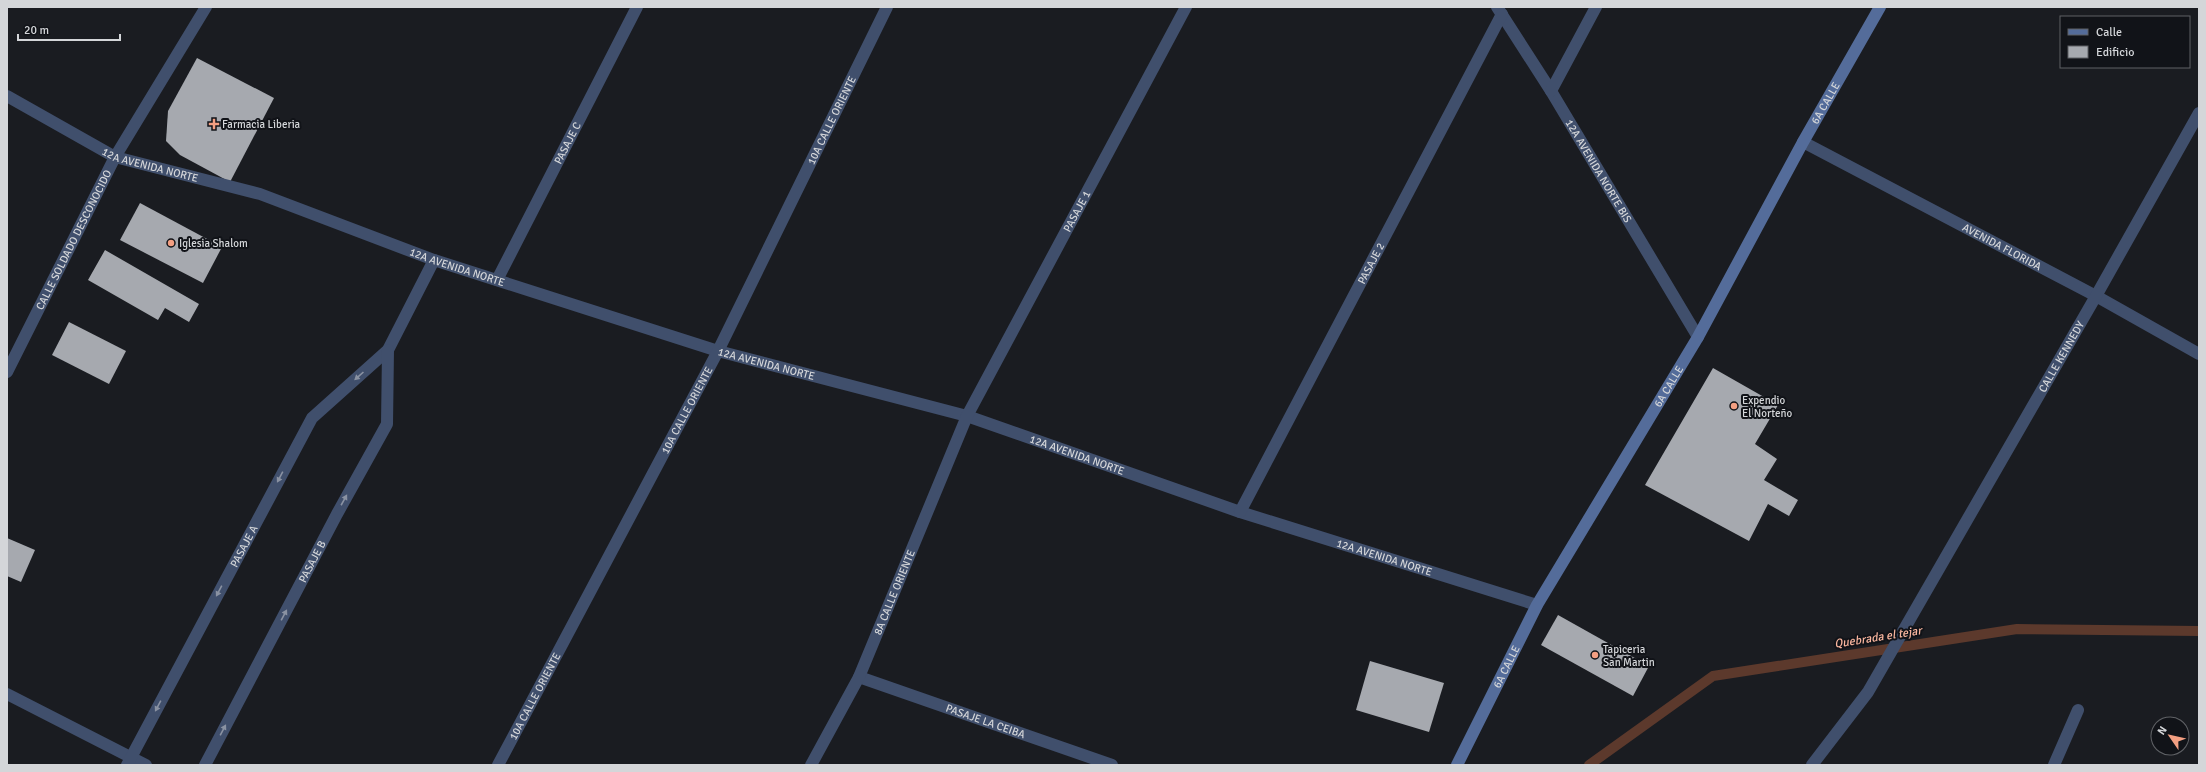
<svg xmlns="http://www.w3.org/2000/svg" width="2206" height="772" viewBox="0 0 2206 772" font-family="Signika,sans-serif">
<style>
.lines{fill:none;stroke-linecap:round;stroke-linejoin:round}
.stream{stroke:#5c392c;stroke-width:10}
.building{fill:#a6a9af}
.street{stroke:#404f6c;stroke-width:12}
.secondary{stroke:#546c9a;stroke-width:12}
.oneway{fill:#8a92a2}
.poi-dot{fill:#f39f82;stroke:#111318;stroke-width:1.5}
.labels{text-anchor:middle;stroke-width:4;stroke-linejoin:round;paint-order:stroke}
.street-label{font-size:11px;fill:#d4d6d9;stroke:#111318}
.poi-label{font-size:11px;fill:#d4d6d9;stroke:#111318;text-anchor:start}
.water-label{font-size:12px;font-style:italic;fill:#fab69f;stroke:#111318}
</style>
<rect width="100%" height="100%" fill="#1a1c21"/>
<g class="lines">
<!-- stream -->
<polyline class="stream" points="1589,765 1713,676 2017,629 2199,631"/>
</g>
<!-- building -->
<g class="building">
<polygon points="197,58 274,98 230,182 180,155 166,141 168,111"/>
<polygon points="140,203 222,247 203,283 120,240"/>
<polygon points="105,250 199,304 189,322 165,308 158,320 88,280"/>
<polygon points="69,322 126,351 109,384 52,355"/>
<polygon points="1713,368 1778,405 1755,444 1777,459 1764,480 1798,500 1789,516 1768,504 1749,541 1645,485"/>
<polygon points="7,538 35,550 21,582 7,576"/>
<polygon points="1558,615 1649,666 1633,696 1541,645"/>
<polygon points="1370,661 1444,683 1429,732 1356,710"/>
</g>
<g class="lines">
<!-- street -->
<g class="street">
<path id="s1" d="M1497 7 1551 91 1698 337"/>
<polyline points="1551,91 1596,7"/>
<path id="s2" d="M7 96 115 157 260 194 434 260 718 351 967 416 1240 512 1537 605"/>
<path id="s3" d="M1803 142 2096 296 2199 354"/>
<path id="s4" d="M497 280 637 7"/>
<path id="s5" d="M7 372 115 157 206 7"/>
<path id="s6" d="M1240 512 1502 14"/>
<path id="s7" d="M859 677 1112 765"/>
<polyline points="7,694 146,765"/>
<path id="s8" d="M127 765 312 418 388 350 434 260"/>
<path id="s9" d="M205 765 337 514 387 424 388 350"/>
<path id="s10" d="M498 765 718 351 887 7"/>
<path id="s11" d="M811 765 859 677 967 416 1186 7"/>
<path id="s12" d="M1812 765 1868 692 2096 296 2199 113"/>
<polyline points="2054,765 2078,710"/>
</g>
<!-- secondary -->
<path class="secondary" id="s13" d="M1457 765 1537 605 1698 337 1803 142 1880 7"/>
</g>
<!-- one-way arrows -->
<defs><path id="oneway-solid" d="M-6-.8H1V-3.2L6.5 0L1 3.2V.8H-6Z"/></defs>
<g class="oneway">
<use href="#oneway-solid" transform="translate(359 376) rotate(138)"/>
<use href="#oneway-solid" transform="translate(280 477) rotate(118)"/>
<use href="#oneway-solid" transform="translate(344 500) rotate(-61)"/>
<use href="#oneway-solid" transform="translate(219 591) rotate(118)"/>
<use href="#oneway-solid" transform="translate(284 615) rotate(-62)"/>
<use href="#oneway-solid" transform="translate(158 706) rotate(118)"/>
<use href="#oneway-solid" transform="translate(223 730) rotate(-62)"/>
</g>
<!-- markers -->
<g class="poi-dot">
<path d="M212 118h4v4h4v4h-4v4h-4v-4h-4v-4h4z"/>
<circle cx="171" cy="243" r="4"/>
<circle cx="1734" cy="406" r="4"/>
<circle cx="1595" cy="655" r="4"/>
</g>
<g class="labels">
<!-- street labels -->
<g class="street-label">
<text dy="4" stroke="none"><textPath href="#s13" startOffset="758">6A CALLE</textPath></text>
<text dy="4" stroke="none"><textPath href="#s10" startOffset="726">10A CALLE ORIENTE</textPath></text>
<text dy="4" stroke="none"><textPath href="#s4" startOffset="154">PASAJE C</textPath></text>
<text dy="4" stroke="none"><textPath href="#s2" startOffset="160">12A AVENIDA NORTE</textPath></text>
<text dy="4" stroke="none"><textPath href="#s1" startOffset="193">12A AVENIDA NORTE BIS</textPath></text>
<text dy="4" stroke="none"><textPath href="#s11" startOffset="615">PASAJE 1</textPath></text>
<text dy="4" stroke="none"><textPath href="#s5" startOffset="148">CALLE SOLDADO DESCONOCIDO</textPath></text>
<text dy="4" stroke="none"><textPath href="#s3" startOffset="225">AVENIDA FLORIDA</textPath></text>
<text dy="4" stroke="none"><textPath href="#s6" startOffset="281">PASAJE 2</textPath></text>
<text dy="4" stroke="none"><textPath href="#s2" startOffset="484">12A AVENIDA NORTE</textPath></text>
<text dy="4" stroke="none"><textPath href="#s12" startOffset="479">CALLE KENNEDY</textPath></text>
<text dy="4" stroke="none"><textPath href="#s2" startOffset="808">12A AVENIDA NORTE</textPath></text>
<text dy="4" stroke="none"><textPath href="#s13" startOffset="434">6A CALLE</textPath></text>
<text dy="4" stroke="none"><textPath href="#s10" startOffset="402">10A CALLE ORIENTE</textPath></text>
<text dy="4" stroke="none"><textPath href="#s2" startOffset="1132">12A AVENIDA NORTE</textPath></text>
<text dy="4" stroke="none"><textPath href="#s8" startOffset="248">PASAJE A</textPath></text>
<text dy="4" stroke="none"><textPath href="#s2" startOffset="1456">12A AVENIDA NORTE</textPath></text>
<text dy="4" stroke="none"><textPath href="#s9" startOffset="230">PASAJE B</textPath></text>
<text dy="4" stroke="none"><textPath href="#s11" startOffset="192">8A CALLE ORIENTE</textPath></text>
<text dy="4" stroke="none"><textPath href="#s13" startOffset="110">6A CALLE</textPath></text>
<text dy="4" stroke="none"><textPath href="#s10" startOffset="78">10A CALLE ORIENTE</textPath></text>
<text dy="4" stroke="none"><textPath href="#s7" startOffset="134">PASAJE LA CEIBA</textPath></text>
</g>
<!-- poi labels -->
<g class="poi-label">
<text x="222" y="128">Farmacia Liberia</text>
<text x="179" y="247">Iglesia Shalom</text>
<text x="1742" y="404">Expendio<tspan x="1742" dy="13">El Norteño</tspan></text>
<text x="1603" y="653">Tapiceria<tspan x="1603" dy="13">San Martin</tspan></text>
</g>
<!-- water labels -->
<g class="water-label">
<text transform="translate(1878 637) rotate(-9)" y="4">Quebrada el tejar</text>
</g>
</g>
<!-- border -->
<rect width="2206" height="772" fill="none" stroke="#d4d6d9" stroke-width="16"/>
<!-- legend -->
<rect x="2060" y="16" width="130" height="52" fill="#111318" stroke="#5f6165"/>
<rect x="2068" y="29" width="20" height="6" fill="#546c9a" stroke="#5f6165"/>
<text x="2096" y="36" font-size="12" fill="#d4d6d9">Calle</text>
<rect x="2068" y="46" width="20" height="12" fill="#a6a9af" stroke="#5f6165"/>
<text x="2096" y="56" font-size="12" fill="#d4d6d9">Edificio</text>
<!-- north arrow -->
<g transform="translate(2170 736) rotate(304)"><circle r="19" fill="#111318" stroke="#5f6165"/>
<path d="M0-3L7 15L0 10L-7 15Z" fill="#f39f82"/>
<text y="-6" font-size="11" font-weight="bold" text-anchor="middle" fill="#d4d6d9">N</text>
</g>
<!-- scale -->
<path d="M18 34v6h102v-6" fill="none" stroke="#d4d6d9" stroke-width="2"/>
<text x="24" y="34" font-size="12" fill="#d4d6d9" stroke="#111318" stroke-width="3" paint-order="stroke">20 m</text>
</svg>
